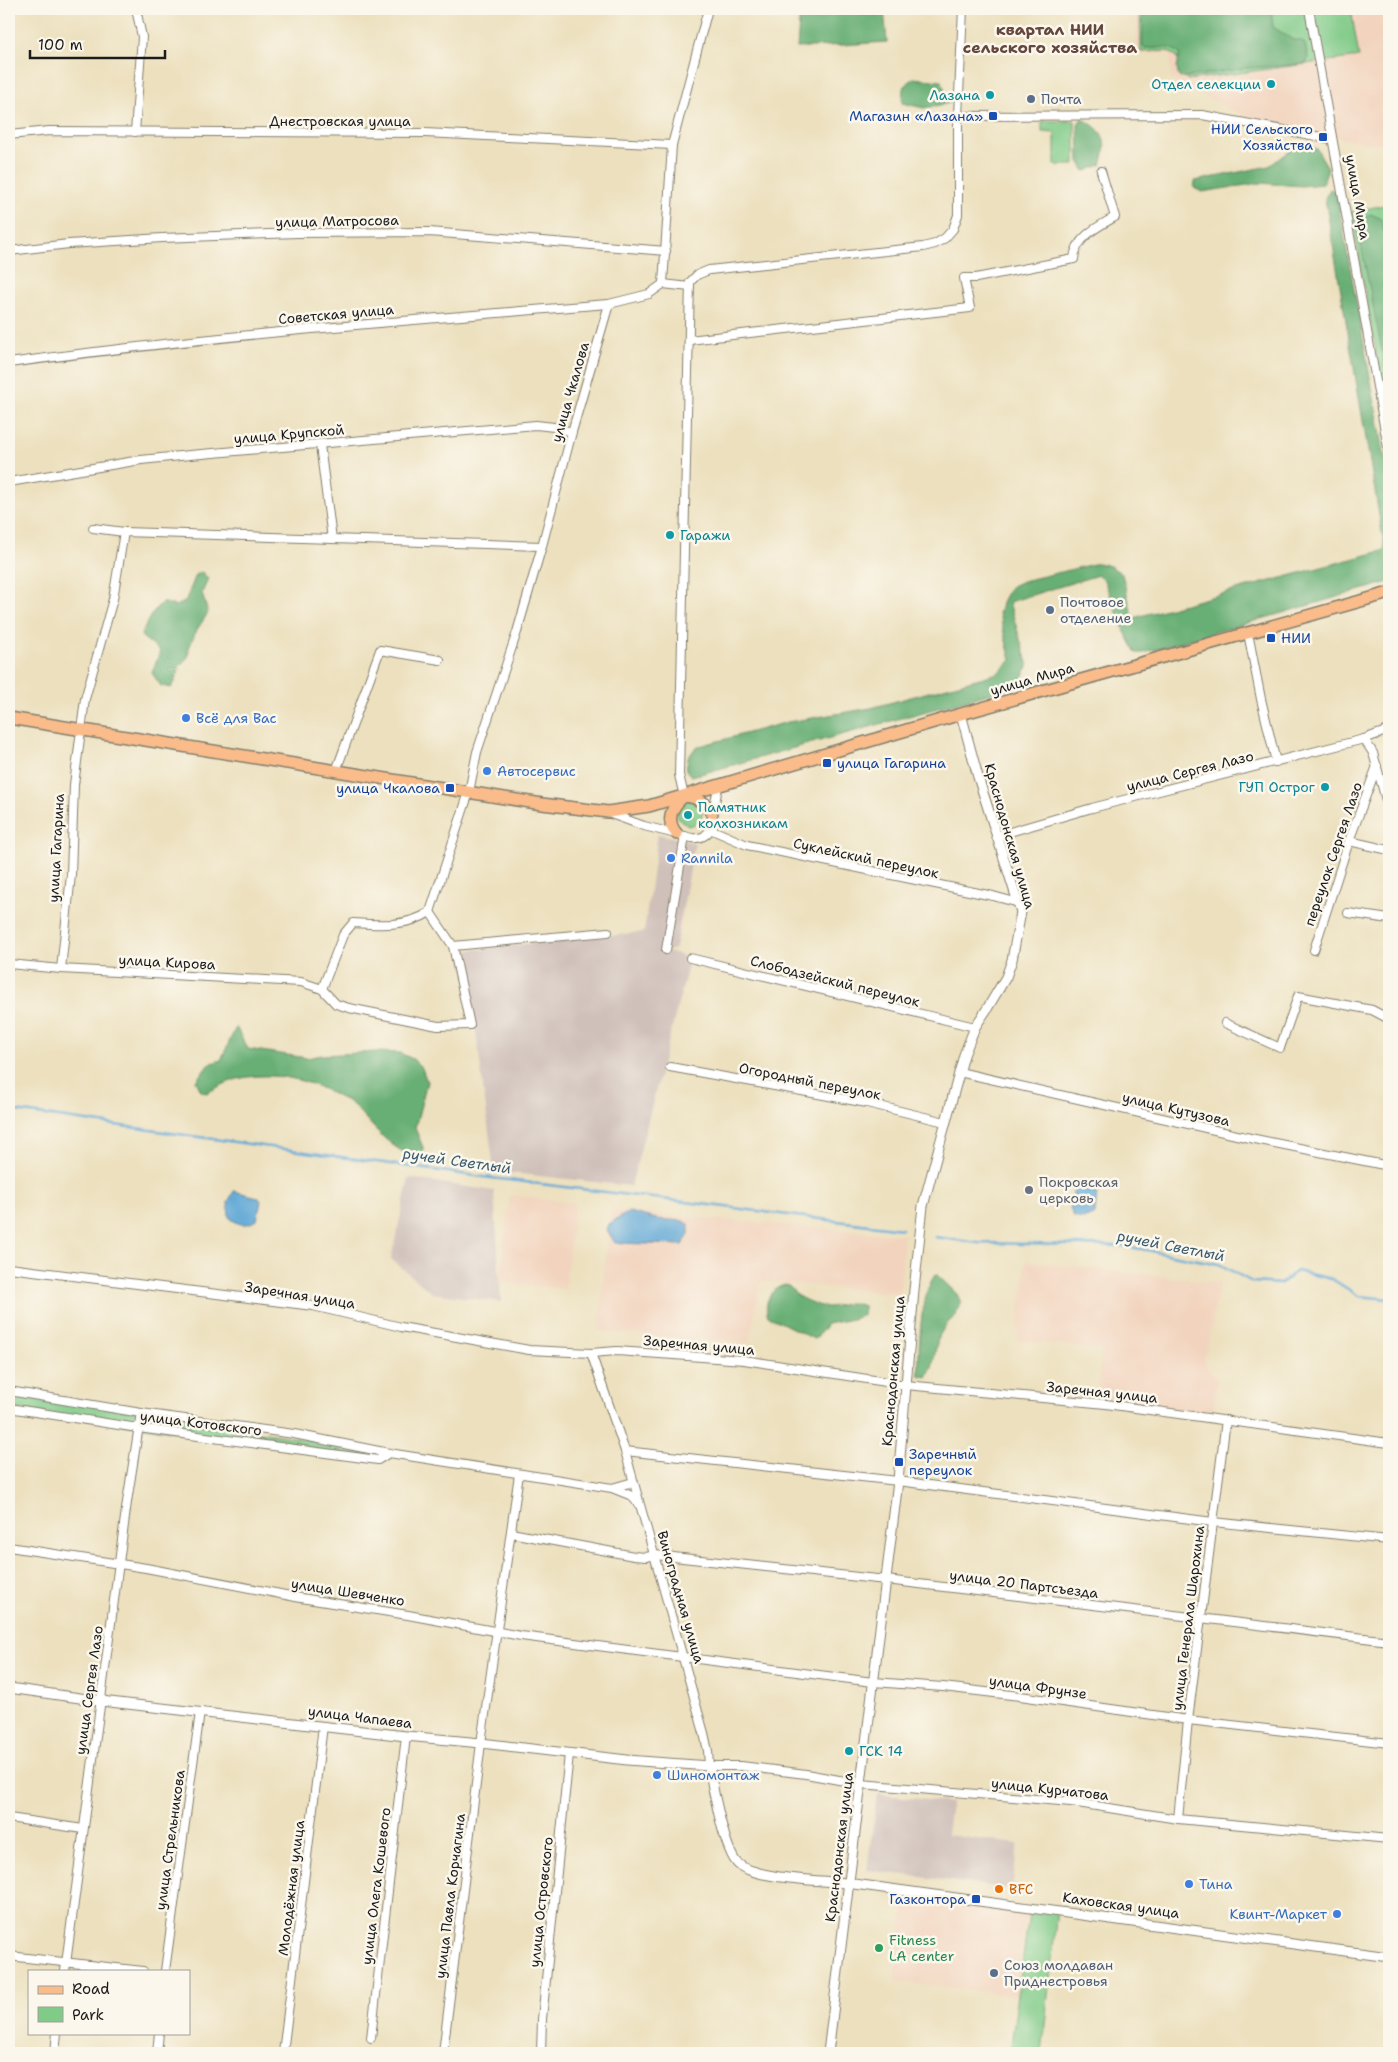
<svg xmlns="http://www.w3.org/2000/svg" width="1398" height="2062" viewBox="0 0 1398 2062" font-family="'Shantell Sans',sans-serif">
<style>
.built{fill:#f2d4be}
.industrial{fill:#cfc0ba}
.green{fill:#81cb89;stroke:#4e7452}
.forest{fill:#68af75;stroke:#426648}
.water{fill:#5ea7d6;stroke:#3d6279}
.lines{fill:none;stroke-linecap:round;stroke-linejoin:round}
.stream{stroke:#5ea7d6;stroke-width:2.5}
.minor-casing{stroke:#847e6d;stroke-width:10}
.tertiary-casing{stroke:#847e6d;stroke-width:11}
.primary-casing{stroke:#847e6d;stroke-width:14}
.minor{stroke:#fff;stroke-width:8}
.tertiary{stroke:#fff;stroke-width:9}
.primary{stroke:#f9bc8a;stroke-width:11}
.culture-dot{fill:#0f9aa8;stroke:#fbf7ec;stroke-width:2}
.service-dot{fill:#5c6f8a;stroke:#fbf7ec;stroke-width:2}
.transit-dot{fill:#1a4fb4;stroke:#fbf7ec;stroke-width:2}
.shop-dot{fill:#3f7fe0;stroke:#fbf7ec;stroke-width:2}
.worship-dot{fill:#6b7280;stroke:#fbf7ec;stroke-width:2}
.food-dot{fill:#e8710a;stroke:#fbf7ec;stroke-width:2}
.leisure-dot{fill:#2e9e5b;stroke:#fbf7ec;stroke-width:2}
.labels{text-anchor:middle;stroke-width:5;stroke-linejoin:round;paint-order:stroke}
.culture-label{font-size:14px;fill:#0d838f;stroke:#fbf7ec;text-anchor:end}
.service-label{font-size:14px;fill:#4e5e75;stroke:#fbf7ec;text-anchor:start}
.transit-label{font-size:14px;fill:#164399;stroke:#fbf7ec;text-anchor:end}
.street-label{font-size:14px;fill:#1c1c1c;stroke:#fbf7ec}
.shop-label{font-size:14px;fill:#366cbe;stroke:#fbf7ec;text-anchor:start}
.worship-label{font-size:14px;fill:#5b616d;stroke:#fbf7ec;text-anchor:start}
.food-label{font-size:14px;fill:#c56008;stroke:#fbf7ec;text-anchor:start}
.leisure-label{font-size:14px;fill:#27864d;stroke:#fbf7ec;text-anchor:start}
.water-label{font-size:15px;font-style:italic;fill:#3a5b70;stroke:#fbf7ec}
.quarter-label{font-size:16px;font-weight:bold;fill:#63463d;stroke:#fbf7ec}
</style>
<rect width="100%" height="100%" fill="#fbf7ec"/>
<filter id="ink" filterUnits="userSpaceOnUse"><feTurbulence type="fractalNoise" baseFrequency=".02" numOctaves="2"/><feDisplacementMap in="SourceGraphic" scale="10" xChannelSelector="R" yChannelSelector="G"/><feConvolveMatrix kernelMatrix="1 2 1 2 8 2 1 2 1" color-interpolation-filters="sRGB"/></filter>
<filter id="wash" filterUnits="userSpaceOnUse"><feTurbulence type="fractalNoise" baseFrequency=".0096" numOctaves="4" result="noise"/><feDisplacementMap in="SourceGraphic" scale="20" xChannelSelector="R" yChannelSelector="G"/><feGaussianBlur stdDeviation="1.12" result="paint"/><feColorMatrix in="noise" values="0 0 0 0 0 0 0 0 0 0 0 0 0 0 0 0 0 1.4 0 .05"/><feComposite in="paint" operator="in"/></filter>
<g filter="url(#wash)">
<rect width="100%" height="100%" fill="#ece0be"/>
<!-- built -->
<g class="built">
<polygon points="1137,9 1384,9 1389,37 1389,145 1354,141 1240,114 1171,79 1170,54 1137,54"/>
<polygon points="510,1195 575,1203 565,1289 499,1282"/>
<polygon points="611,1211 904,1235 900,1293 761,1281 749,1343 598,1331"/>
<polygon points="1026,1261 1220,1283 1204,1363 1217,1380 1213,1413 1096,1398 1102,1350 1017,1340"/>
<polygon points="905,1900 1026,1914 1016,1996 895,1981"/>
</g>
<!-- industrial -->
<g class="industrial">
<polygon points="658,834 695,843 675,949 667,951 690,958 631,1186 494,1171 475,1023 460,951 644,932"/>
<polygon points="409,1178 494,1191 501,1302 432,1293 391,1259"/>
<polygon points="877,1794 951,1803 947,1835 1018,1844 1012,1889 867,1870"/>
</g>
<!-- green -->
<g class="green">
<polygon points="1140,9 1351,9 1359,57 1187,80 1176,56 1167,51 1141,52"/>
<polygon points="1042,121 1075,121 1075,165 1055,165 1055,133 1042,132"/>
<polygon points="1389,204 1389,424 1351,212"/>
<path d="M690 799 703 810 700 822 689 826 679 819C674 808 681 804 690 799Z"/>
<polygon points="9,1391 389,1453 378,1460 9,1408"/>
<polygon points="1030,1906 1057,1910 1042,2053 1010,2053"/>
</g>
<!-- forest -->
<g class="forest">
<polygon points="800,9 884,9 887,42 797,48"/>
<path d="M1143 9H1271L1273 27 1293 40H1300L1305 44 1308 58 1306 64 1248 68 1180 78 1178 75 1177 67 1180 54C1168 42 1156 51 1143 47Z"/>
<polygon points="913,78 941,81 950,103 924,108 902,103 903,88"/>
<path d="M1082 118C1104 131 1109 139 1101 165L1085 171 1079 161 1078 124Z"/>
<polygon points="1296,143 1317,149 1328,168 1323,184 1302,186 1259,183 1202,192 1194,188 1195,181 1269,166 1286,154"/>
<polygon points="1330,189 1336,192 1389,479 1389,582 1144,653 1136,653 1121,624 1104,580 1098,575 1009,602 1028,666 1017,686 704,773 691,776 686,770 688,758 696,747 788,722 871,708 998,673 1011,660 999,614 1003,600 1010,587 1023,581 1098,563 1110,566 1122,574 1133,618 1385,550 1325,198"/>
<polygon points="1371,214 1381,219 1389,256 1389,386 1356,220"/>
<path d="M202 572 208 579 202 593 208 613 196 631 189 648 188 657 179 667 175 681 171 688 161 686 152 673 160 651 141 636C146 623 152 612 162 602L175 606 185 602 196 575Z"/>
<path d="M236 1027 248 1049 307 1058 322 1055 376 1052 400 1053 413 1059 422 1068 427 1082 415 1128 424 1150 418 1157C390 1151 372 1124 353 1105 349 1101 342 1099 337 1096 307 1079 276 1072 242 1078 230 1080 217 1088 206 1093L201 1091 196 1081 209 1064 221 1060Z"/>
<path d="M936 1274 957 1294 961 1303 955 1316 945 1326 938 1338 932 1368 927 1377 919 1375C918 1351 920 1292 936 1274Z"/>
<path d="M786 1285C792 1287 792 1291 797 1295 801 1299 821 1307 826 1307 839 1307 851 1300 864 1306L863 1315 852 1319 827 1324 817 1337 814 1339 768 1316C763 1303 771 1287 786 1285Z"/>
</g>
<!-- water -->
<g class="water">
<polygon points="1074,1187 1089,1189 1097,1193 1095,1214 1083,1219 1074,1217 1070,1209"/>
<path d="M234 1191 258 1197 261 1201 257 1220C246 1226 239 1226 229 1217L228 1202Z"/>
<polygon points="629,1212 656,1219 683,1221 689,1224 689,1235 682,1245 615,1243 607,1230 609,1224"/>
</g>
<g class="lines">
<!-- stream -->
<g class="stream">
<polyline points="9,1110 483,1177 902,1229"/>
<polyline points="935,1237 978,1243 1125,1246 1219,1264 1252,1282 1281,1284 1296,1271 1332,1279 1359,1296 1389,1299"/>
</g>
</g>
</g>
<g filter="url(#ink)">
<g class="lines">
<defs>
<g id="minor">
<polyline points="1309,9 1389,453"/>
<polyline points="958,116 1202,115 1332,139"/>
<polyline points="135,132 142,37 136,9"/>
<polyline points="9,135 49,131 425,133 672,145"/>
<polyline points="9,251 69,244 162,238 298,233 429,232 666,251"/>
<polyline points="663,284 672,145 708,9"/>
<polyline points="663,284 690,287"/>
<path d="M689 340 970 308 964 278H976L1074 259C1075 238 1097 227 1115 217L1101 171"/>
<path d="M9 363C208 336 409 320 609 304L649 294 663 284"/>
<polyline points="320,445 332,539"/>
<polyline points="9,482 141,460 190,455 536,425 554,427 572,432"/>
<polyline points="93,528 124,532"/>
<polyline points="1248,633 1261,699 1276,762"/>
<polyline points="1364,739 1373,753 1389,811"/>
<polyline points="336,771 380,650 440,660"/>
<polyline points="684,796 679,775 690,282 697,275 709,270 923,247 935,244 945,238 953,229 958,215 958,116 963,9"/>
<path d="M608 813 644 826 692 838C700 839 707 836 710 829L718 787"/>
<polyline points="710,829 747,845 993,896 1019,903"/>
<polyline points="996,836 1092,808 1364,739 1389,730"/>
<polyline points="1349,841 1389,850"/>
<polyline points="1348,913 1389,919"/>
<polyline points="453,946 608,932"/>
<polyline points="666,950 685,836"/>
<polyline points="1314,950 1349,841 1377,766"/>
<polyline points="690,958 975,1027"/>
<polyline points="9,964 61,969 301,982 322,989 336,1004 349,1008 438,1026 470,1025 453,946 430,912"/>
<path d="M61 969 71 875 74 785 85 699 113 599 124 532C264 538 403 541 542 546"/>
<path d="M322 989 343 935 353 923C380 925 407 927 430 912L469 792 477 752 517 632 542 546 572 432 609 304"/>
<polyline points="1225,1023 1280,1048 1298,996 1372,1010 1389,1019"/>
<polyline points="670,1067 867,1103 945,1122"/>
<polyline points="959,1072 1250,1138 1389,1166"/>
<polyline points="9,1268 313,1306 401,1327 529,1350 591,1353 617,1351 744,1360 906,1385 1106,1404 1389,1443"/>
<polyline points="591,1353 625,1451 704,1733 708,1751 709,1766 741,1766 806,1774 861,1784 1071,1802 1178,1819 1389,1839"/>
<polyline points="9,1391 141,1413 294,1434 389,1453 612,1488 633,1482"/>
<polyline points="9,1408 138,1428 378,1460 389,1453"/>
<polyline points="625,1451 898,1481 1213,1522 1389,1540"/>
<polyline points="612,1488 632,1496 638,1504"/>
<polyline points="511,1533 634,1556 646,1557 655,1555 886,1580 1389,1641"/>
<polyline points="9,1547 146,1568 301,1598 408,1615 521,1636 873,1682 943,1687 1020,1696 1188,1720 1389,1743"/>
<polyline points="9,1818 83,1829"/>
<polyline points="1178,1819 1188,1720 1226,1420"/>
<polyline points="9,1956 143,1971"/>
<polyline points="65,1971 127,1502 141,1413"/>
<polyline points="165,1971 200,1712"/>
<polyline points="371,2038 406,1736"/>
<polyline points="55,2053 57,2033"/>
<polyline points="157,2053 159,2033"/>
<polyline points="283,2053 323,1726"/>
<polyline points="443,2053 481,1743 519,1474"/>
<polyline points="541,2053 542,2019 569,1754"/>
</g>
<g id="tertiary">
<path d="M9 1688 101 1701 406 1736 481 1743 627 1760 709 1766C712 1785 725 1853 738 1864 757 1880 827 1880 854 1884 1033 1907 1211 1934 1389 1957"/>
<polyline points="828,2053 898,1481 914,1290 923,1206 964,1055 975,1027 987,1009 1006,977 1012,960 1021,912 978,777 961,714"/>
</g>
<g id="primary">
<polyline points="9,718 542,804 608,812 649,806 961,714 1389,593"/>
<path d="M677 834C665 821 671 807 684 796 697 797 706 802 712 813"/>
</g>
</defs>
<!-- minor casing -->
<use href="#minor" class="minor-casing"/>
<!-- tertiary casing -->
<use href="#tertiary" class="tertiary-casing"/>
<!-- primary casing -->
<use href="#primary" class="primary-casing"/>
<!-- minor -->
<use href="#minor" class="minor"/>
<!-- tertiary -->
<use href="#tertiary" class="tertiary"/>
<!-- primary -->
<use href="#primary" class="primary"/>
</g>
</g>
<!-- markers -->
<g class="culture-dot">
<circle cx="1271" cy="84" r="5"/>
<circle cx="990" cy="95" r="5"/>
<circle cx="670" cy="535" r="5"/>
<circle cx="1325" cy="787" r="5"/>
<circle cx="688" cy="815" r="5"/>
<circle cx="849" cy="1751" r="5"/>
</g>
<g class="service-dot">
<circle cx="1031" cy="99" r="5"/>
<circle cx="1050" cy="610" r="5"/>
<circle cx="994" cy="1973" r="5"/>
</g>
<g class="transit-dot">
<rect x="988" y="111" width="10" height="10" rx="2.5"/>
<rect x="1318" y="132" width="10" height="10" rx="2.5"/>
<rect x="1266" y="633" width="10" height="10" rx="2.5"/>
<rect x="822" y="758" width="10" height="10" rx="2.5"/>
<rect x="445" y="783" width="10" height="10" rx="2.5"/>
<rect x="894" y="1457" width="10" height="10" rx="2.5"/>
<rect x="971" y="1894" width="10" height="10" rx="2.5"/>
</g>
<g class="shop-dot">
<circle cx="186" cy="718" r="5"/>
<circle cx="487" cy="771" r="5"/>
<circle cx="671" cy="858" r="5"/>
<circle cx="657" cy="1775" r="5"/>
<circle cx="1189" cy="1884" r="5"/>
<circle cx="1337" cy="1914" r="5"/>
</g>
<circle class="worship-dot" cx="1029" cy="1190" r="5"/>
<circle class="food-dot" cx="999" cy="1889" r="5"/>
<circle class="leisure-dot" cx="879" cy="1948" r="5"/>
<g class="labels">
<!-- culture labels -->
<g class="culture-label">
<text x="1261" y="89">Отдел селекции</text>
<text x="980" y="100">Лазана</text>
<text x="680" y="540" text-anchor="start">Гаражи</text>
<text x="1315" y="792">ГУП Острог</text>
<text x="698" y="812" text-anchor="start">Памятник<tspan x="698" dy="16">колхозникам</tspan></text>
<text x="859" y="1756" text-anchor="start">ГСК 14</text>
</g>
<!-- service labels -->
<g class="service-label">
<text x="1041" y="104">Почта</text>
<text x="1060" y="607">Почтовое<tspan x="1060" dy="16">отделение</tspan></text>
<text x="1004" y="1970">Союз молдаван<tspan x="1004" dy="16">Приднестровья</tspan></text>
</g>
<!-- transit labels -->
<g class="transit-label">
<text x="983" y="121">Магазин «Лазана»</text>
<text x="1313" y="134">НИИ Сельского<tspan x="1313" dy="16">Хозяйства</tspan></text>
<text x="1281" y="643" text-anchor="start">НИИ</text>
<text x="837" y="768" text-anchor="start">улица Гагарина</text>
<text x="440" y="793">улица Чкалова</text>
<text x="909" y="1459" text-anchor="start">Заречный<tspan x="909" dy="16">переулок</tspan></text>
<text x="966" y="1904">Газконтора</text>
</g>
<!-- street labels -->
<g class="street-label">
<text x="340" y="126">Днестровская улица</text>
<text transform="translate(1358 197) rotate(80)" y="5">улица Мира</text>
<text transform="translate(337 221) rotate(-1)" y="5">улица Матросова</text>
<text transform="translate(336 314) rotate(-5)" y="5">Советская улица</text>
<text transform="translate(570 392) rotate(-74)" y="5">улица Чкалова</text>
<text transform="translate(289 434) rotate(-5)" y="5">улица Крупской</text>
<text transform="translate(1032 679) rotate(-16)" y="5">улица Мира</text>
<text transform="translate(1190 771) rotate(-14)" y="5">улица Сергея Лазо</text>
<text transform="translate(1010 836) rotate(74)" y="5">Краснодонская улица</text>
<text transform="translate(56 848) rotate(-87)" y="5">улица Гагарина</text>
<text transform="translate(1333 854) rotate(-71)" y="5">переулок Сергея Лазо</text>
<text transform="translate(866 858) rotate(12)" y="5">Суклейский переулок</text>
<text transform="translate(167 962) rotate(3)" y="5">улица Кирова</text>
<text transform="translate(835 981) rotate(14)" y="5">Слободзейский переулок</text>
<text transform="translate(810 1081) rotate(11)" y="5">Огородный переулок</text>
<text transform="translate(1176 1109) rotate(13)" y="5">улица Кутузова</text>
<text transform="translate(300 1295) rotate(9)" y="5">Заречная улица</text>
<text transform="translate(699 1345) rotate(5)" y="5">Заречная улица</text>
<text transform="translate(893 1371) rotate(-85)" y="5">Краснодонская улица</text>
<text transform="translate(1102 1392) rotate(6)" y="5">Заречная улица</text>
<text transform="translate(201 1423) rotate(7)" y="5">улица Котовского</text>
<text transform="translate(1024 1584) rotate(7)" y="5">улица 20 Партсъезда</text>
<text transform="translate(348 1592) rotate(9)" y="5">улица Шевченко</text>
<text transform="translate(681 1597) rotate(74)" y="5">Виноградная улица</text>
<text transform="translate(1188 1618) rotate(-83)" y="5">улица Генерала Шарохина</text>
<text transform="translate(1038 1687) rotate(8)" y="5">улица Фрунзе</text>
<text transform="translate(89 1690) rotate(-82)" y="5">улица Сергея Лазо</text>
<text transform="translate(360 1717) rotate(7)" y="5">улица Чапаева</text>
<text transform="translate(1050 1789) rotate(6)" y="5">улица Курчатова</text>
<text transform="translate(170 1840) rotate(-82)" y="5">улица Стрельникова</text>
<text transform="translate(839 1847) rotate(-83)" y="5">Краснодонская улица</text>
<text transform="translate(376 1886) rotate(-83)" y="5">улица Олега Кошевого</text>
<text transform="translate(291 1888) rotate(-83)" y="5">Молодёжная улица</text>
<text transform="translate(450 1896) rotate(-83)" y="5">улица Павла Корчагина</text>
<text transform="translate(541 1902) rotate(-84)" y="5">улица Островского</text>
<text transform="translate(1121 1905) rotate(8)" y="5">Каховская улица</text>
</g>
<!-- shop labels -->
<g class="shop-label">
<text x="196" y="723">Всё для Вас</text>
<text x="497" y="776">Автосервис</text>
<text x="681" y="863">Rannila</text>
<text x="667" y="1780">Шиномонтаж</text>
<text x="1199" y="1889">Тина</text>
<text x="1327" y="1919" text-anchor="end">Квинт-Маркет</text>
</g>
<!-- worship labels -->
<g class="worship-label">
<text x="1039" y="1187">Покровская<tspan x="1039" dy="16">церковь</tspan></text>
</g>
<!-- food labels -->
<g class="food-label">
<text x="1009" y="1894">BFC</text>
</g>
<!-- leisure labels -->
<g class="leisure-label">
<text x="889" y="1945">Fitness<tspan x="889" dy="16">LA center</tspan></text>
</g>
<!-- water labels -->
<g class="water-label">
<text transform="translate(457 1161) rotate(8)" y="5">ручей Светлый</text>
<text transform="translate(1171 1246) rotate(11)" y="5">ручей Светлый</text>
</g>
<!-- quarter labels -->
<g class="quarter-label">
<text x="1050" y="35">квартал НИИ<tspan x="1050" dy="18">сельского хозяйства</tspan></text>
</g>
</g>
<!-- margin -->
<rect width="1398" height="2062" fill="none" stroke="#fbf7ec" stroke-width="30"/>
<!-- legend -->
<rect x="28" y="1970" width="162" height="65" fill="#fbf7ec" stroke="#a29f99"/>
<rect x="38" y="1986" width="25" height="8" fill="#f9bc8a" stroke="#a29f99"/>
<text x="72" y="1994" font-size="15" fill="#1c1c1c">Road</text>
<rect x="38" y="2007" width="25" height="15" fill="#81cb89" stroke="#a29f99"/>
<text x="72" y="2020" font-size="15" fill="#1c1c1c">Park</text>
<!-- scale -->
<path d="M30 50v8h135v-8" fill="none" stroke="#1c1c1c" stroke-width="2.5"/>
<text x="38" y="50" font-size="15" fill="#1c1c1c" stroke="#fbf7ec" stroke-width="4" paint-order="stroke">100 m</text>
</svg>
